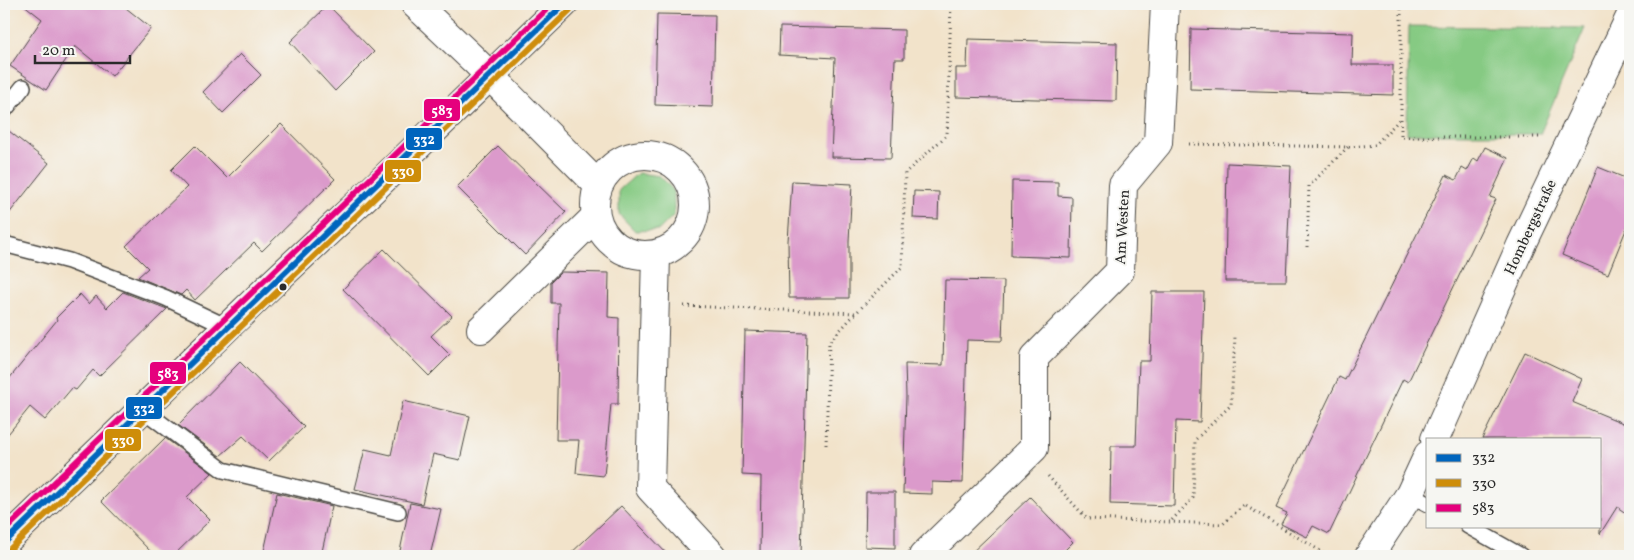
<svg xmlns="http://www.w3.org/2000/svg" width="1634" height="560" viewBox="0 0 1634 560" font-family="Vollkorn,serif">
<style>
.green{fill:#86ca83;stroke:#587a57}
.building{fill:#db9acb}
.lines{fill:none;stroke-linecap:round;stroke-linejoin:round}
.service-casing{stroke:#494743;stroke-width:18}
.minor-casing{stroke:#494743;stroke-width:30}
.secondary-casing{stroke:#494743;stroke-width:30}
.path{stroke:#494743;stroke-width:3;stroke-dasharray:1 4;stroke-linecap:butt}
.service{stroke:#fff;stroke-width:15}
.minor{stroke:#fff;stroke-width:28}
.secondary{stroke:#fff;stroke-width:28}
.bus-1-casing{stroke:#f6f6f2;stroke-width:10}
.bus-2-casing{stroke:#f6f6f2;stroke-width:10}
.bus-3-casing{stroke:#f6f6f2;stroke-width:10}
.bus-1{stroke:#0065bd;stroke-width:6}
.bus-2{stroke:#ce8d09;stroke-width:6}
.bus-3{stroke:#e5007d;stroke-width:6}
.bus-dot{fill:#2b2b2b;stroke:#f6f6f2;stroke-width:2}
.labels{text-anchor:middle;stroke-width:4;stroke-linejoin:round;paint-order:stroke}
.street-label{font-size:15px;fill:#2b2b2b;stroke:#f6f6f2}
.line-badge{stroke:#f6f6f2;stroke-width:2}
.badge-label{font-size:14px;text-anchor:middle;font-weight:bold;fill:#fff}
</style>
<rect width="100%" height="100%" fill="#f6f6f2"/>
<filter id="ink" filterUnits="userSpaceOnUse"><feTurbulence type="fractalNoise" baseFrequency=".02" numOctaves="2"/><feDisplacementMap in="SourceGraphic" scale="10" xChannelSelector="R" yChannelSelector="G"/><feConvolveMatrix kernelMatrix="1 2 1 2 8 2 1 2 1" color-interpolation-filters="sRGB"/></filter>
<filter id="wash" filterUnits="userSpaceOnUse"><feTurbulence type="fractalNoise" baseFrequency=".0096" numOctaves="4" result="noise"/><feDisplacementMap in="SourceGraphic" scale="20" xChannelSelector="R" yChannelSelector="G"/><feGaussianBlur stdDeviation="1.12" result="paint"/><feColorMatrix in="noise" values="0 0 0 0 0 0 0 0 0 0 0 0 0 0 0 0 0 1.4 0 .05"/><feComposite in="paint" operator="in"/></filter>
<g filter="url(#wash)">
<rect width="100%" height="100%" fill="#f2e3ca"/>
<!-- green -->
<g class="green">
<polygon points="1409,26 1585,28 1540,134 1407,134"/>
<polygon points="638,173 660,176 674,191 674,215 659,230 635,231 619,214 619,190"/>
</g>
<g id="blocks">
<!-- building -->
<g class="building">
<polygon points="23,4 121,4 151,28 112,76 75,46 46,90 10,66 42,19"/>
<polygon points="328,5 374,52 335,91 290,42"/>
<polygon points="657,14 715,15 713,107 655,105"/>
<polygon points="780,27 904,30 904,59 895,59 891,158 831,157 835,58 779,55"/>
<polygon points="1191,29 1353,33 1352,65 1393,65 1393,95 1190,89"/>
<polygon points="968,39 1117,43 1116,101 956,97 956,68 967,68"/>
<polygon points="240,54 261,75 223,113 203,92"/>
<polygon points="281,124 335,179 262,251 254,243 195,300 186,290 181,295 138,277 148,268 126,246 187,187 171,170 195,146 227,178"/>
<polygon points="4,127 49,163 4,220"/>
<polygon points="498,146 566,212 525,255 457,187"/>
<polygon points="1485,147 1508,158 1490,197 1496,199 1408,382 1403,379 1329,534 1313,526 1307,537 1281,524 1287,513 1276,508 1339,377 1345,380 1446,175 1456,180 1462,168 1467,171 1474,158 1478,161"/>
<polygon points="1227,163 1291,166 1286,281 1225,281"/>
<polygon points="1598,167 1630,180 1630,220 1608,274 1562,255"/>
<polygon points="792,181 852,184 849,241 849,298 789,298 788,241"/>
<polygon points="1012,181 1058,182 1058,196 1072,197 1071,258 1011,256"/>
<polygon points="914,191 939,192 938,219 913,218"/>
<polygon points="384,249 452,316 431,336 450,355 429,376 343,289"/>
<polygon points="561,272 609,273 608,317 619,318 618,404 611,404 604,476 576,473 579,440 556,440 559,303 551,303 551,282"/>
<polygon points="945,280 1004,281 1002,341 967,340 963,483 932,482 932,494 903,493 906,396 905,364 943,365"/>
<polygon points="123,292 167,309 99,376 93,370 76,390 72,388 45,420 30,407 4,439 4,385 57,320 56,318 80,294 89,304 96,296 107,308"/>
<polygon points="1152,292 1204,292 1200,422 1176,421 1174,506 1110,504 1111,446 1136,446 1139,361 1150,361"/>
<polygon points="745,331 807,333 801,556 760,556 761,476 742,475"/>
<polygon points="1525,352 1582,379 1572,402 1630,426 1630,516 1617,507 1600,534 1600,439 1482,439"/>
<polygon points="240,362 304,427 269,461 243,436 220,456 178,425"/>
<polygon points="403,401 470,416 460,460 433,454 422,504 355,489 365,449 391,455"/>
<polygon points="165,438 212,473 187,497 210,520 173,556 155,556 101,501"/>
<polygon points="866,492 895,492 895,548 865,547"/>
<polygon points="277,493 332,506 321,556 263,556"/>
<polygon points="1030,497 1073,542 1059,556 968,556"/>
<polygon points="410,503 441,509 430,556 399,556"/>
<polygon points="621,506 669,556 568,556"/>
</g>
</g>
</g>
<g filter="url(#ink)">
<use href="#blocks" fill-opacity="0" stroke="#494743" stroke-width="1"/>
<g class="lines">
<defs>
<g id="service">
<polyline points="4,111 23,87"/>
<polyline points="4,244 69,261 166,298 227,327"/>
<polyline points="142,409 223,470 398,512"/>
<polyline points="1410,494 1428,504"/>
<polyline points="1468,526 1521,556"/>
</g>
<g id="minor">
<polyline points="415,4 474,60 598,185"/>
<circle cx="645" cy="205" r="50"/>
<polyline points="656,255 650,488 713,556"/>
<polyline points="481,329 595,217"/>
<polyline points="1435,439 1521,245 1630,17"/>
<polyline points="923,556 1034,448 1034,358 1120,271 1123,185 1158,143 1165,4"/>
<polyline points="1369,556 1410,494 1428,455"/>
</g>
<polyline id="secondary" points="4,543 270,286 365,197 564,4"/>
</defs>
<!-- service casing -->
<use href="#service" class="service-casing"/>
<!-- minor casing -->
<use href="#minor" class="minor-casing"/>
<!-- secondary casing -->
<use href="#secondary" class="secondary-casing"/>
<!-- path -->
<g class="path">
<polyline points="1401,4 1401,137 1539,137"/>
<polyline points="1189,144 1348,147 1375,145 1400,119"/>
<polyline points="1307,247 1309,186 1348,147"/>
<polyline points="684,306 856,313 902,267 905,173 947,135 951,4"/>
<polyline points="826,445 829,342 856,313"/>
<polyline points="1048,476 1087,519 1223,524 1244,505 1329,556"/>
<polyline points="1172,520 1193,498 1195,440 1231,405 1235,337"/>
</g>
<!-- service -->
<use href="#service" class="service"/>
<!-- minor -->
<use href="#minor" class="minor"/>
<!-- secondary -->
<use href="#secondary" class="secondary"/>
<defs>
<polyline id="bus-1" points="4,543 564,4"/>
<polyline id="bus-2" points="10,549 570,10"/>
<polyline id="bus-3" points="4,531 552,4"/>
</defs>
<!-- bus-1 casing -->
<use href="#bus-1" class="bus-1-casing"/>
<!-- bus-2 casing -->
<use href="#bus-2" class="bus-2-casing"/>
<!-- bus-3 casing -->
<use href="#bus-3" class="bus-3-casing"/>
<!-- bus-1 -->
<use href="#bus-1" class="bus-1"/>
<!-- bus-2 -->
<use href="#bus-2" class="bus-2"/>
<!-- bus-3 -->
<use href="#bus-3" class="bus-3"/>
</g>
</g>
<!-- markers -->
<circle class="bus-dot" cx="283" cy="287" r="4.5"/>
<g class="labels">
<!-- street labels -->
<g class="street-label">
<text transform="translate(1122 227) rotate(-87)" y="5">Am Westen</text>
<text transform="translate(1530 227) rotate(-65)" y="5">Hombergstraße</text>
</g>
</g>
<g class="line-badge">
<rect x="423" y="98" width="38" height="24" rx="5" fill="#e5007d"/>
<rect x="405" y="127" width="38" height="24" rx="5" fill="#0065bd"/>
<rect x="384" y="159" width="38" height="24" rx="5" fill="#ce8d09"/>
<rect x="149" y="361" width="38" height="24" rx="5" fill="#e5007d"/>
<rect x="125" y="396" width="38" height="24" rx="5" fill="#0065bd"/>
<rect x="104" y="428" width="38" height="24" rx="5" fill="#ce8d09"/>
</g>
<g class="badge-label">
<text x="442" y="115">583</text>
<text x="424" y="144">332</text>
<text x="403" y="176">330</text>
<text x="168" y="378">583</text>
<text x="144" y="413">332</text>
<text x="123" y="445">330</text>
</g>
<!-- margin -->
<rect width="1634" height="560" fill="none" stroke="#f6f6f2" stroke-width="20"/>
<!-- legend -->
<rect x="1426" y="438" width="175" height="90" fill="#f6f6f2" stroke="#a5a5a2"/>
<rect x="1436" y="454" width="25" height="8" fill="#0065bd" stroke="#a5a5a2"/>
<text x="1472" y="462" font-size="15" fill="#2b2b2b">332</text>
<rect x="1436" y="479" width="25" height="8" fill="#ce8d09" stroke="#a5a5a2"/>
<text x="1472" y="488" font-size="15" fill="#2b2b2b">330</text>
<rect x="1436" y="504" width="25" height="8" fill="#e5007d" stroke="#a5a5a2"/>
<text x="1472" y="512" font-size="15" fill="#2b2b2b">583</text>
<!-- scale -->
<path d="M35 55v8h95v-8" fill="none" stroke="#2b2b2b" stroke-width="2.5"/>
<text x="42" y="55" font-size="15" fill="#2b2b2b" stroke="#f6f6f2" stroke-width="4" paint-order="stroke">20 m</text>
</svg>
